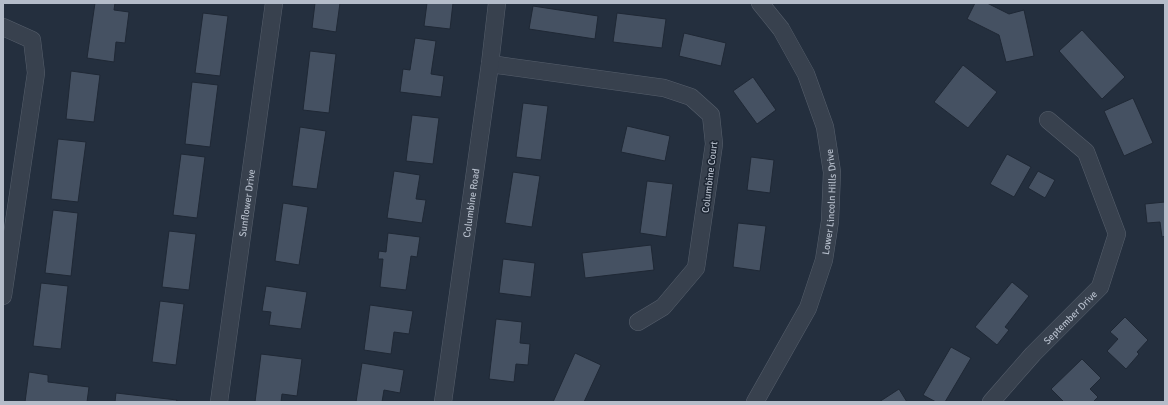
<svg xmlns="http://www.w3.org/2000/svg" width="1168" height="405" viewBox="0 0 1168 405" font-family="Signika,sans-serif">
<style>
.building{fill:#455162;stroke:#1f2835}
.lines{fill:none;stroke-linecap:round;stroke-linejoin:round}
.minor-casing{stroke:#565f6c;stroke-width:18}
.minor{stroke:#38414e;stroke-width:17}
.labels{text-anchor:middle;stroke-width:3;stroke-linejoin:round;paint-order:stroke}
.street-label{font-size:10px;fill:#b4bcc9;stroke:#1d2633}
</style>
<rect width="100%" height="100%" fill="#242f3e"/>
<!-- building -->
<g class="building">
<polygon points="95,3 115,3 114,10 129,12 125,43 116,42 114,62 87,58"/>
<polygon points="315,3 340,3 336,32 312,28"/>
<polygon points="427,3 453,3 450,29 424,26"/>
<polygon points="975,3 987,3 1009,14 1024,10 1034,56 1006,62 999,35 967,19"/>
<polygon points="533,6 598,16 595,39 529,29"/>
<polygon points="203,13 228,16 220,76 195,73"/>
<polygon points="617,13 666,19 662,48 613,42"/>
<polygon points="1082,30 1125,77 1102,99 1059,51"/>
<polygon points="684,33 726,43 721,66 679,56"/>
<polygon points="415,38 436,41 431,74 444,76 441,97 400,92 403,69 410,70"/>
<polygon points="310,51 336,54 329,113 303,110"/>
<polygon points="963,65 997,92 968,128 934,102"/>
<polygon points="71,71 100,75 94,122 66,119"/>
<polygon points="753,77 776,110 757,124 733,91"/>
<polygon points="192,82 218,85 210,147 185,144"/>
<polygon points="1133,98 1153,143 1124,156 1104,111"/>
<polygon points="523,103 548,106 541,160 516,157"/>
<polygon points="412,115 439,118 433,164 406,161"/>
<polygon points="627,126 670,136 665,161 621,152"/>
<polygon points="300,127 326,131 317,189 292,186"/>
<polygon points="58,139 86,142 78,202 51,199"/>
<polygon points="181,154 205,157 197,218 173,215"/>
<polygon points="1007,154 1031,167 1014,197 990,184"/>
<polygon points="751,157 774,160 770,193 747,190"/>
<polygon points="394,171 420,175 416,199 426,200 422,223 387,218"/>
<polygon points="1038,171 1055,180 1045,198 1028,188"/>
<polygon points="513,172 540,176 532,227 505,223"/>
<polygon points="647,181 673,184 666,237 640,233"/>
<polygon points="1165,202 1165,236 1162,237 1160,222 1147,223 1145,204"/>
<polygon points="283,203 308,207 299,265 275,261"/>
<polygon points="53,210 78,213 71,276 45,273"/>
<polygon points="738,223 766,226 760,271 733,267"/>
<polygon points="169,231 196,234 189,290 162,287"/>
<polygon points="388,233 420,237 417,257 411,256 406,290 380,287 383,259 378,259 379,251 386,252"/>
<polygon points="651,245 654,270 585,278 582,253"/>
<polygon points="503,259 535,263 531,297 499,293"/>
<polygon points="1012,282 1029,296 1005,327 1009,330 997,345 975,327"/>
<polygon points="41,283 68,286 61,349 33,346"/>
<polygon points="266,286 307,292 301,329 269,325 271,312 262,311"/>
<polygon points="160,301 184,304 176,365 152,362"/>
<polygon points="370,305 413,311 409,334 394,332 391,354 364,350"/>
<polygon points="1125,317 1148,340 1137,352 1139,354 1126,369 1107,351 1118,339 1110,332"/>
<polygon points="496,319 522,322 520,343 530,344 528,365 516,364 514,382 489,379"/>
<polygon points="951,347 971,358 945,402 936,402 923,395"/>
<polygon points="575,353 601,365 584,402 553,402"/>
<polygon points="261,354 302,359 297,396 282,394 281,402 255,402"/>
<polygon points="1082,359 1101,378 1090,389 1098,397 1093,402 1064,402 1051,389"/>
<polygon points="362,363 404,370 400,393 384,390 382,402 356,402"/>
<polygon points="29,372 48,375 48,382 89,387 87,402 25,402"/>
<polygon points="899,389 907,402 879,402"/>
<polygon points="116,393 177,400 176,402 115,402"/>
</g>
<g class="lines">
<defs>
<g id="minor">
<polyline points="3,27 32,40 36,73 3,296"/>
<polyline points="490,64 664,88 691,97 711,115 714,144 696,268 663,307 638,322"/>
<path id="s1" d="M219 402 274 3"/>
<path id="s2" d="M443 402 490 64 497 3"/>
<path id="s3" d="M755 402 808 308 824 260 830 221 832 172 825 127 806 74 781 29 760 3"/>
<path id="s4" d="M991 402 1033 354 1100 287 1117 234 1086 152 1048 120"/>
</g>
</defs>
<!-- minor casing -->
<use href="#minor" class="minor-casing"/>
<!-- minor -->
<use href="#minor" class="minor"/>
</g>
<g class="labels">
<!-- street labels -->
<g class="street-label">
<text transform="translate(709 177) rotate(-83)" y="4">Columbine Court</text>
<text dy="4" stroke="none"><textPath href="#s1" startOffset="201">Sunflower Drive</textPath></text>
<text dy="4" stroke="none"><textPath href="#s3" startOffset="217">Lower Lincoln Hills Drive</textPath></text>
<text dy="4" stroke="none"><textPath href="#s2" startOffset="201">Columbine Road</textPath></text>
<text dy="4" stroke="none"><textPath href="#s4" startOffset="116">September Drive</textPath></text>
</g>
</g>
<!-- border -->
<rect width="1168" height="405" fill="none" stroke="#b4bcc9" stroke-width="8"/>
</svg>
